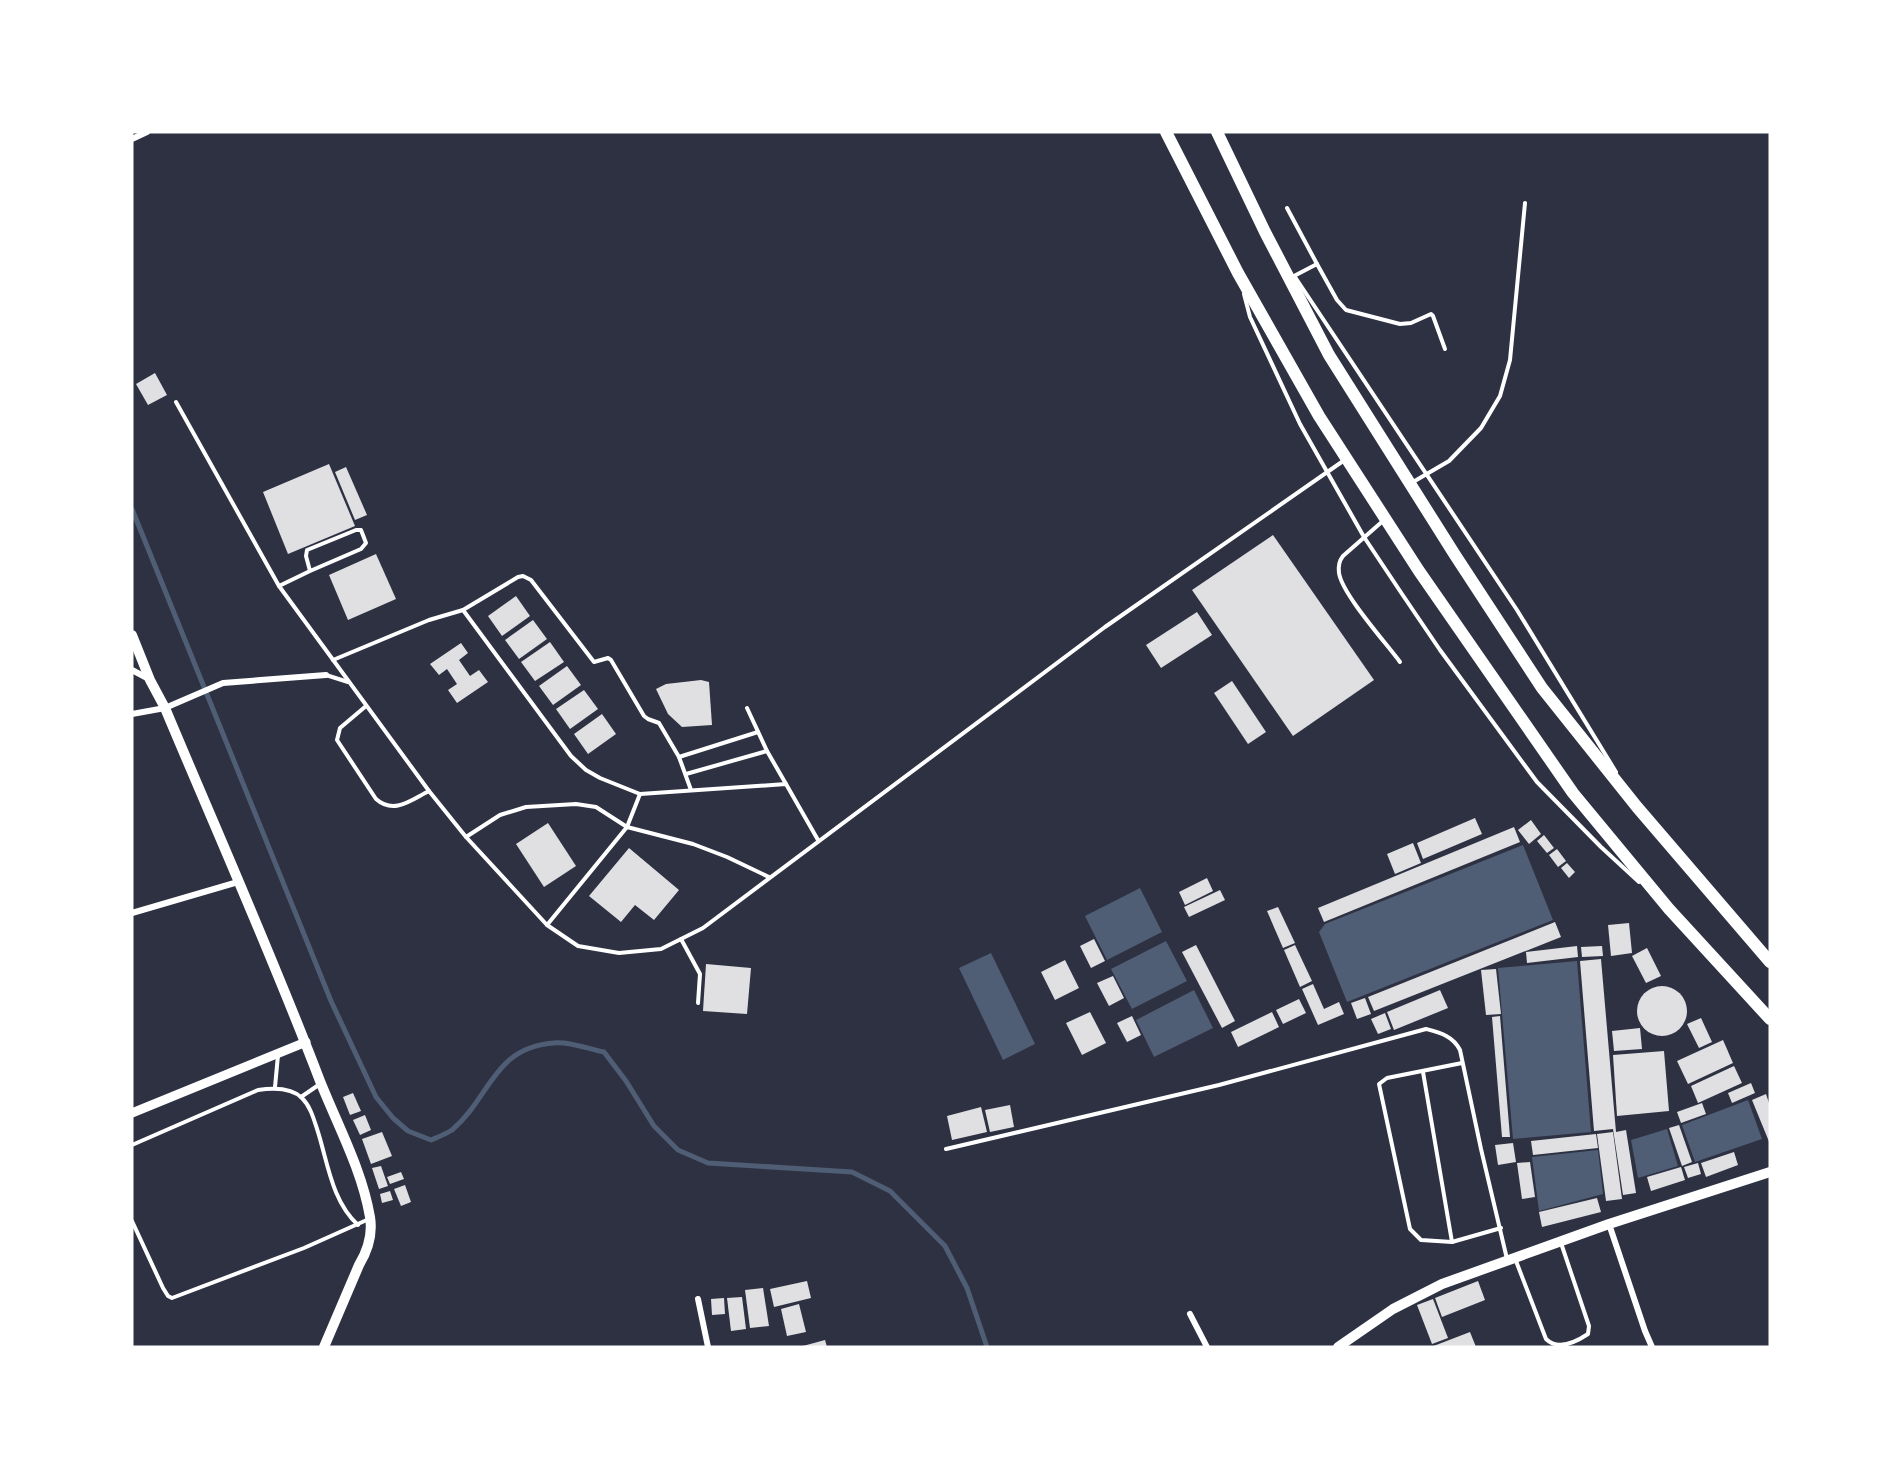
<svg xmlns="http://www.w3.org/2000/svg" width="1902" height="1479" viewBox="0 0 1902 1479" font-family="Ubuntu,sans-serif">
<style>
.water{fill:#4f5d75}
.lines{fill:none;stroke-linecap:round;stroke-linejoin:round}
.stream{stroke:#4f5d75;stroke-width:5}
.building{fill:#e0e0e3}
.service{stroke:#fff;stroke-width:4}
.minor{stroke:#fff;stroke-width:6}
.tertiary{stroke:#fff;stroke-width:9}
.secondary{stroke:#fff;stroke-width:10}
.primary{stroke:#fff;stroke-width:12}
</style>
<rect width="100%" height="100%" fill="#2d3142"/>
<!-- water -->
<g class="water">
<polygon points="1523,845 1553,920 1347,1002 1319,932 1325,924"/>
<polygon points="1140,888 1162,932 1107,960 1085,916"/>
<polygon points="1166,941 1187,981 1132,1009 1111,969"/>
<polygon points="991,953 1035,1044 1003,1060 959,968"/>
<polygon points="1577,961 1591,1132 1513,1139 1498,968"/>
<polygon points="1194,990 1213,1028 1154,1057 1136,1020"/>
<polygon points="1748,1100 1762,1139 1695,1162 1682,1125"/>
<polygon points="1667,1129 1678,1166 1638,1178 1631,1140"/>
<polygon points="1598,1150 1603,1194 1539,1211 1532,1157"/>
</g>
<g class="lines">
<!-- stream -->
<path class="stream" d="M132 509 331 1001 376 1097 393 1118 408 1131 431 1140C438 1137 446 1134 452 1130 491 1097 493 1048 553 1043 569 1041 588 1049 604 1052L626 1081 654 1126 678 1150 708 1163 852 1172 890 1191 945 1246 967 1288 987 1347"/>
</g>
<!-- building -->
<g class="building">
<polygon points="155,373 167,395 148,405 136,384"/>
<polygon points="329,464 355,526 288,554 263,492"/>
<polygon points="346,467 367,515 355,520 335,472"/>
<polygon points="1273,535 1374,680 1293,736 1192,590"/>
<polygon points="376,554 396,599 348,620 329,575"/>
<polygon points="516,596 530,616 502,636 488,616"/>
<polygon points="1197,612 1212,635 1161,668 1146,645"/>
<polygon points="533,620 547,639 519,659 505,640"/>
<polygon points="550,642 564,662 535,681 521,662"/>
<polygon points="461,643 468,653 459,660 470,676 479,670 488,682 457,703 448,690 457,684 447,669 439,675 430,664"/>
<polygon points="567,666 581,685 553,705 539,686"/>
<polygon points="701,680 709,682 712,725 682,727 668,714 656,689 666,684"/>
<polygon points="1232,681 1266,732 1248,744 1214,693"/>
<polygon points="584,690 598,709 570,729 556,709"/>
<polygon points="602,714 616,734 588,754 574,734"/>
<polygon points="1475,818 1482,834 1423,859 1417,843"/>
<polygon points="1531,820 1541,834 1529,844 1518,830"/>
<polygon points="548,823 576,866 544,887 516,844"/>
<polygon points="1514,827 1520,842 1324,922 1318,908"/>
<polygon points="1544,835 1554,848 1547,853 1537,841"/>
<polygon points="1413,843 1421,863 1395,874 1387,854"/>
<polygon points="629,848 679,890 654,920 635,905 621,922 589,896"/>
<polygon points="1557,849 1566,861 1558,867 1549,855"/>
<polygon points="1567,863 1575,872 1569,878 1561,868"/>
<polygon points="1207,878 1213,891 1185,905 1179,892"/>
<polygon points="1220,890 1225,900 1189,917 1184,907"/>
<polygon points="1278,907 1295,943 1283,948 1267,911"/>
<polygon points="1555,922 1561,937 1374,1011 1368,997"/>
<polygon points="1629,923 1632,953 1611,956 1608,925"/>
<polygon points="1094,939 1105,961 1091,968 1080,946"/>
<polygon points="1196,945 1235,1021 1222,1028 1182,952"/>
<polygon points="1295,945 1312,981 1300,987 1284,950"/>
<polygon points="1577,946 1578,957 1527,963 1526,952"/>
<polygon points="1602,946 1603,956 1582,957 1581,947"/>
<polygon points="1647,948 1661,976 1646,983 1632,956"/>
<polygon points="1601,959 1616,1132 1626,1130 1636,1193 1623,1195 1613,1129 1594,1131 1580,961"/>
<polygon points="1065,960 1079,988 1055,1000 1041,972"/>
<polygon points="706,964 751,968 747,1014 703,1011"/>
<polygon points="1496,969 1501,1014 1486,1015 1481,970"/>
<polygon points="1113,976 1124,998 1109,1006 1097,983"/>
<polygon points="1313,984 1324,1009 1339,1002 1344,1014 1318,1025 1302,989"/>
<circle cx="1662" cy="1011" r="25"/>
<polygon points="1440,990 1448,1008 1394,1030 1387,1012"/>
<polygon points="1365,998 1371,1014 1357,1019 1351,1003"/>
<polygon points="1299,999 1306,1013 1283,1024 1276,1010"/>
<polygon points="1090,1012 1106,1043 1082,1055 1066,1023"/>
<polygon points="1272,1012 1279,1027 1238,1047 1231,1032"/>
<polygon points="1385,1013 1391,1029 1378,1034 1371,1019"/>
<polygon points="1132,1016 1141,1035 1127,1042 1117,1023"/>
<polygon points="1500,1016 1510,1137 1502,1137 1492,1017"/>
<polygon points="1701,1018 1712,1042 1699,1048 1687,1024"/>
<polygon points="1640,1028 1642,1049 1614,1051 1612,1031"/>
<polygon points="1723,1040 1733,1063 1688,1084 1677,1061"/>
<polygon points="1664,1051 1669,1111 1617,1116 1613,1055"/>
<polygon points="1734,1066 1742,1083 1698,1103 1691,1086"/>
<polygon points="1751,1083 1755,1093 1732,1103 1728,1093"/>
<polygon points="353,1093 361,1111 350,1115 343,1097"/>
<polygon points="1766,1094 1770,1106 1770,1144 1752,1100"/>
<polygon points="1702,1103 1706,1114 1681,1123 1677,1112"/>
<polygon points="1010,1105 1014,1127 990,1132 985,1110"/>
<polygon points="981,1107 987,1132 952,1140 947,1116"/>
<polygon points="365,1115 371,1130 360,1135 353,1120"/>
<polygon points="1679,1125 1692,1162 1682,1166 1669,1128"/>
<polygon points="382,1132 392,1156 371,1164 362,1139"/>
<polygon points="1613,1132 1622,1199 1606,1201 1597,1134"/>
<polygon points="1596,1134 1598,1148 1533,1155 1531,1141"/>
<polygon points="1513,1143 1516,1162 1498,1165 1495,1145"/>
<polygon points="1734,1152 1738,1165 1706,1177 1701,1163"/>
<polygon points="1530,1162 1535,1197 1522,1199 1517,1163"/>
<polygon points="1698,1163 1701,1174 1688,1178 1684,1167"/>
<polygon points="381,1166 388,1186 379,1189 372,1168"/>
<polygon points="1681,1167 1685,1180 1651,1191 1647,1177"/>
<polygon points="401,1172 404,1179 390,1184 387,1177"/>
<polygon points="405,1185 411,1202 401,1206 394,1189"/>
<polygon points="390,1191 393,1200 382,1203 380,1194"/>
<polygon points="1597,1198 1601,1212 1542,1227 1539,1212"/>
<polygon points="807,1281 811,1298 774,1307 770,1289"/>
<polygon points="1478,1281 1485,1300 1442,1317 1435,1298"/>
<polygon points="763,1288 769,1326 750,1328 745,1290"/>
<polygon points="742,1297 746,1329 731,1331 727,1298"/>
<polygon points="724,1298 725,1314 712,1315 711,1299"/>
<polygon points="1433,1299 1448,1338 1432,1344 1417,1305"/>
<polygon points="799,1304 806,1332 787,1336 781,1309"/>
<polygon points="1470,1332 1476,1347 1431,1347"/>
<polygon points="825,1340 827,1347 803,1347 803,1346"/>
</g>
<g class="lines">
<!-- service -->
<g class="service">
<polyline points="1287,208 1317,264"/>
<polyline points="1294,276 1317,264 1337,300 1346,310 1400,324 1411,323 1431,314 1433,316 1445,349"/>
<polyline points="1295,277 1517,610 1616,772"/>
<polyline points="1244,294 1250,317 1300,424 1364,537 1402,594 1440,650 1537,782 1601,847 1639,882"/>
<polyline points="176,402 279,586 429,791 466,837 547,925 578,946 619,953 661,949 703,928 1105,627 1346,459"/>
<polyline points="1413,482 1449,461 1481,428 1500,396 1510,360 1525,203"/>
<path d="M1384 520 1343 556C1339 561 1338 566 1339 573 1342 594 1386 643 1400 662"/>
<polyline points="279,586 310,571 361,549 366,543 361,530 356,530 307,550 306,556 310,571"/>
<polyline points="463,610 518,577 523,576 531,580 594,662 608,658 611,660 644,716 648,719 659,723 679,757 691,790"/>
<polyline points="333,660 429,620 463,610 571,756 586,770 600,778 640,794 786,784 818,840"/>
<polyline points="326,675 348,682"/>
<path d="M366 706 340 728 337 740 376 799C394 815 411 800 429 791"/>
<polyline points="747,708 767,751 786,784"/>
<polyline points="679,757 758,732"/>
<polyline points="686,774 767,751"/>
<polyline points="466,837 500,815 526,807 576,804 596,807 627,827 693,844 727,857 769,877"/>
<polyline points="547,925 627,827 640,794"/>
<polyline points="681,939 700,974 698,1003"/>
<polyline points="1462,1063 1387,1078 1379,1084 1410,1229 1421,1240 1452,1242 1501,1228"/>
<polyline points="1423,1072 1452,1242"/>
<polyline points="275,1087 278,1055"/>
<polyline points="301,1097 320,1084"/>
<path d="M132 1145 258 1090C272 1088 291 1087 302 1098 311 1107 314 1120 318 1132 328 1164 332 1201 358 1225"/>
<path d="M946 1149 1219 1085 1426 1029C1441 1033 1453 1036 1460 1050L1481 1149 1507 1259"/>
<polyline points="132,1221 163,1288 168,1296 172,1298 304,1248 369,1219"/>
<path d="M1516 1261 1546 1339C1558 1351 1576 1342 1588 1334L1589 1326 1561 1243"/>
</g>
<!-- minor -->
<g class="minor">
<polyline points="132,139 147,132"/>
<polyline points="132,670 147,678"/>
<polyline points="132,714 165,708 223,683 326,675"/>
<polyline points="132,913 238,882"/>
<polyline points="1609,1224 1645,1331 1652,1347"/>
<polyline points="698,1299 708,1347"/>
<polyline points="1190,1314 1207,1347"/>
</g>
<!-- tertiary -->
<polyline class="tertiary" points="132,1113 306,1042"/>
<!-- secondary -->
<g class="secondary">
<path d="M132 635 150 680 165 708C217 832 272 955 320 1081 338 1126 362 1170 370 1217 373 1235 368 1250 359 1265L324 1347"/>
<polyline points="1338,1347 1393,1309 1442,1284 1609,1224 1770,1172"/>
</g>
<!-- primary -->
<g class="primary">
<polyline points="1166,132 1238,273 1319,416 1419,571 1573,793 1669,909 1770,1019"/>
<polyline points="1217,132 1265,232 1329,355 1455,555 1542,688 1637,807 1770,962"/>
</g>
</g>
<!-- border -->
<rect width="1902" height="1479" fill="none" stroke="#ffffff" stroke-width="267"/>
</svg>
